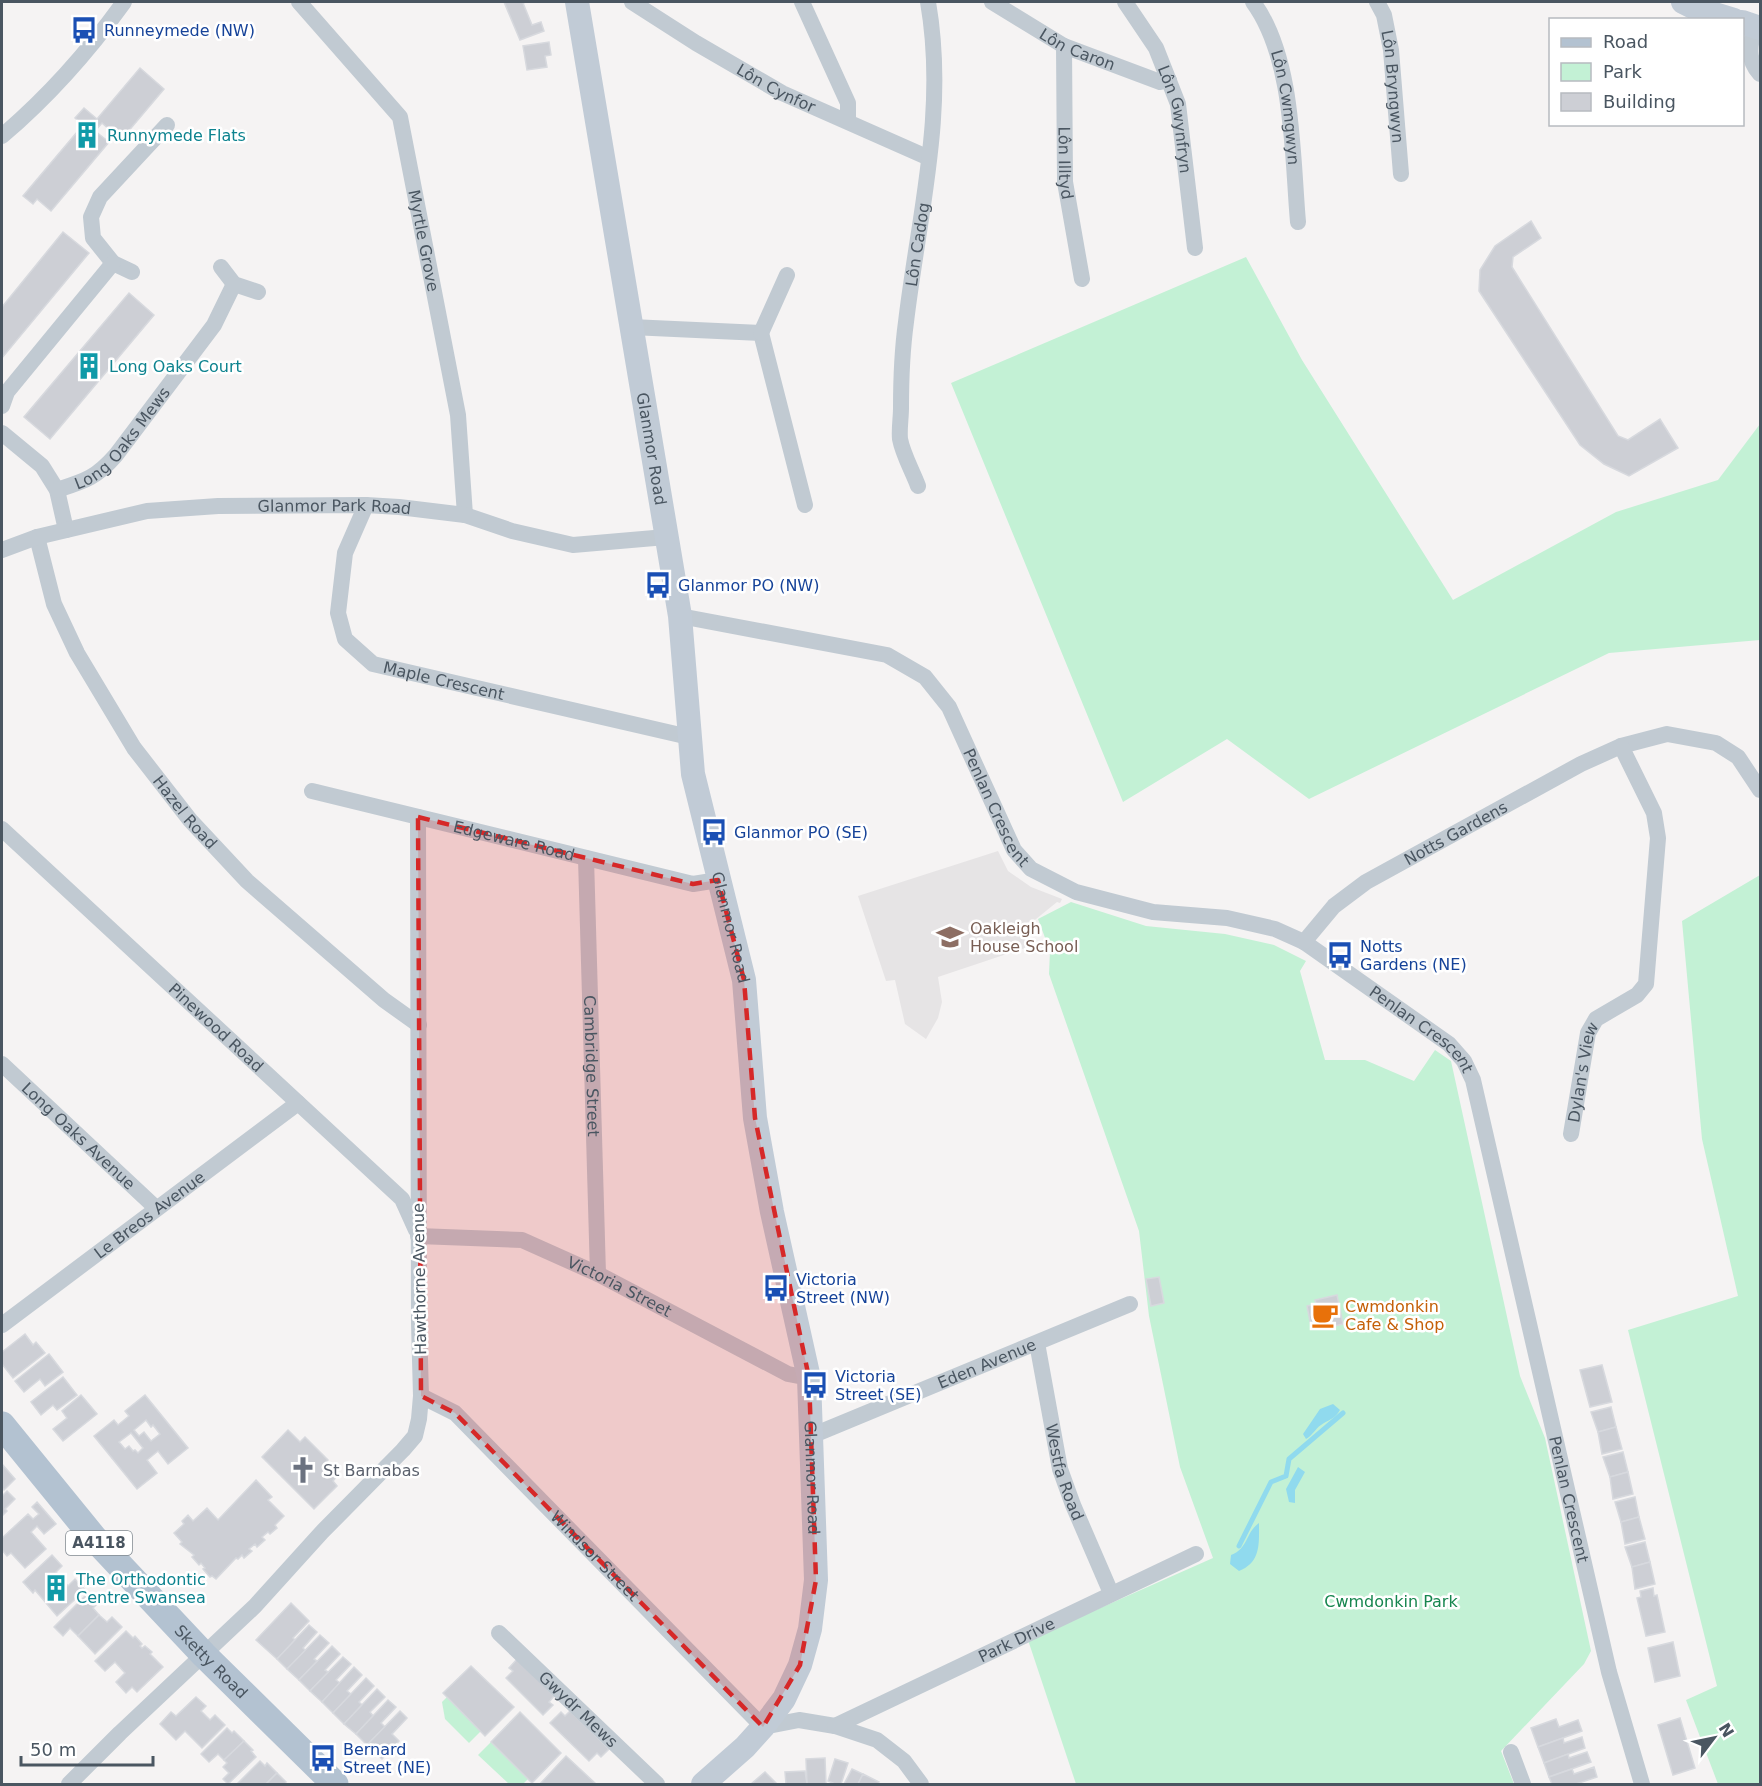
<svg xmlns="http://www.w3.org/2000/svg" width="1762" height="1786" viewBox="0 0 1762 1786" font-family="'DejaVu Sans',sans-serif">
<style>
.education{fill:#e6e4e5}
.green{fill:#c3f1d5}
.water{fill:#90daee}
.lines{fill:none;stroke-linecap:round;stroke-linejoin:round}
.stream{stroke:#90daee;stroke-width:5}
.building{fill:#cdcfd5;stroke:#d7d9de;stroke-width:1.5;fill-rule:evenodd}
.street{stroke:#c1cad2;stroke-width:16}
.secondary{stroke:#c1cbd6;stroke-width:24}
.primary{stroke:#b3c2d1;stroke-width:27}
.marked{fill:#d62828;fill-opacity:0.2;stroke:#d62828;stroke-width:4.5;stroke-dasharray:12 8;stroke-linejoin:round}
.labels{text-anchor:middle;stroke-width:5;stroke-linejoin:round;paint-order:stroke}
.shield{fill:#fff;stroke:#808990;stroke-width:1.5}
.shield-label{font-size:15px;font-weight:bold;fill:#4a5661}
.transit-label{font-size:16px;fill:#164399;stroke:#fff;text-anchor:start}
.street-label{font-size:16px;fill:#4a5661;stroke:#fff}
.culture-label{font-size:16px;fill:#0d838f;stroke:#fff;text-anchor:start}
.education-label{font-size:16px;fill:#785e54;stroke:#fff;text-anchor:start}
.food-label{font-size:16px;fill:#c56008;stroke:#fff;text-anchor:start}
.worship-label{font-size:16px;fill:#5b616d;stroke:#fff;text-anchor:start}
.park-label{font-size:16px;fill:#17864f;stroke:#fff}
</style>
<rect width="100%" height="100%" fill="#f5f3f3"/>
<!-- education -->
<polygon class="education" points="998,851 1008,871 1031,887 1062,899 1060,903 1057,902 1025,928 1031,946 938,977 942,1002 938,1018 926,1039 905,1024 895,980 886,981 858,896"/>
<!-- green -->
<g class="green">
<polygon points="1246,257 1302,360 1453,600 1616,512 1718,480 1760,424 1760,640 1609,653 1309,799 1227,739 1123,802 951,383"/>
<polygon points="1760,875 1760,1784 1718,1784 1686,1700 1717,1686 1628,1330 1738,1296 1702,1139 1682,921"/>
<polygon points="1071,902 1146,926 1225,934 1274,945 1306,961 1300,971 1325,1060 1365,1060 1414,1081 1435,1050 1451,1061 1520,1376 1545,1438 1591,1651 1584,1664 1501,1751 1514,1784 1076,1784 1028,1640 1213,1558 1180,1467 1149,1316 1139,1231 1049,974 1050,951 1038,919"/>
<polygon points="447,1697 481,1731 469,1743 445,1719 442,1702"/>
<polygon points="491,1742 528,1779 523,1784 509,1784 478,1755"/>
</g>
<!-- water -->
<g class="water">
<path d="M1333 1404 1340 1410C1335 1419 1328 1420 1321 1425 1315 1429 1313 1435 1306 1439L1303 1434 1320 1409Z"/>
<polygon points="1298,1467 1305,1472 1295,1490 1295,1503 1289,1502 1286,1489"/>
<path d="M1259 1523C1259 1544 1261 1562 1239 1571L1230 1564 1231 1555C1249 1548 1245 1533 1259 1523Z"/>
</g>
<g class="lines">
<!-- stream -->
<polyline class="stream" points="1239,1546 1271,1482 1286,1476 1289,1459 1343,1413"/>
</g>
<!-- building -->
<g class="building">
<polygon points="504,2 526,2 523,3 532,25 541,22 544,31 520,40"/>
<polygon points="549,42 551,55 545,56 547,67 527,70 523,46"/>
<polygon points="140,68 164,89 121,140 102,123 95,131 109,142 51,211 37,199 33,204 23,196 83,125 75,118 84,108 97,119"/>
<polygon points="1531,221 1541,238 1513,257 1512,267 1618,436 1628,440 1660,419 1678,448 1629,476 1604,464 1580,445 1479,291 1480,270 1495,246"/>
<polygon points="63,232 89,253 2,358 2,307"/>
<polygon points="129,293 154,315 50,439 24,417"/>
<polygon points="1159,1277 1164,1303 1151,1306 1146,1279"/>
<polygon points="1337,1295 1343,1324 1322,1329 1321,1323 1311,1326 1307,1306 1316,1304 1315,1300"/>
<polygon points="25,1334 33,1345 36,1342 45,1353 13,1378 2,1364 2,1352"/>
<polygon points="49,1354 63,1372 45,1386 40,1379 24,1392 15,1381"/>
<polygon points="1602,1365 1612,1402 1590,1407 1580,1370"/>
<polygon points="63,1377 77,1395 57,1410 53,1405 41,1415 31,1402"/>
<polygon points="81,1395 97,1414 63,1441 53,1429 67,1418 62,1411"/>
<path d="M145 1395 188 1448 168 1464 158 1451 147 1460 157 1473 137 1489 94 1436 114 1420 118 1425 129 1416 125 1411ZM146 1420 151 1427 153 1425 160 1434 151 1441 144 1432 139 1436 134 1430ZM131 1433 143 1448 138 1453 135 1450 133 1451 129 1446 125 1449 119 1442Z"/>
<polygon points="1611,1407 1616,1427 1598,1432 1591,1412"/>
<polygon points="1616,1427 1622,1449 1602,1454 1598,1432"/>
<polygon points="288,1430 300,1442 305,1437 328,1460 325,1463 337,1476 333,1481 337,1486 314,1509 262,1457"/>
<polygon points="1623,1452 1628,1472 1610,1477 1603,1457"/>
<polygon points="2,1464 15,1479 4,1490 2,1488"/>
<polygon points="1628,1472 1633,1494 1613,1499 1610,1477"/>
<polygon points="256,1480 272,1497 268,1500 284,1516 275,1525 277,1528 270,1534 268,1532 262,1537 265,1540 257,1547 255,1544 249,1549 252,1551 244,1558 242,1555 238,1559 236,1558 216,1579 212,1576 210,1577 203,1569 205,1568 201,1563 199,1565 192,1557 194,1555 180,1544 182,1542 174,1533 184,1524 182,1521 188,1515 193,1521 207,1508 218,1520"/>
<polygon points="7,1491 15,1499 5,1509 7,1511 2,1516 2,1496"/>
<polygon points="1635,1497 1639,1517 1621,1522 1615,1502"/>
<polygon points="37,1502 56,1524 44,1534 37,1526 31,1532 46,1549 25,1568 11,1553 7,1556 2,1550 2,1538 28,1514 33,1519 39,1514 32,1507"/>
<polygon points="1639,1517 1645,1539 1625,1544 1621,1522"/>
<polygon points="1645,1542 1650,1562 1632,1567 1625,1547"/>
<polygon points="52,1555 62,1566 56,1572 68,1586 75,1579 85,1590 57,1616 35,1590 33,1593 23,1582"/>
<polygon points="1650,1562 1655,1584 1635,1589 1632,1567"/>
<polygon points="1653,1588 1654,1596 1657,1595 1665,1632 1646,1636 1637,1598 1641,1597 1640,1591"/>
<polygon points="88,1593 98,1603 93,1608 99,1615 78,1636 70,1628 63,1636 54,1627"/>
<polygon points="291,1603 309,1621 293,1638 295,1640 277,1659 256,1640"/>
<polygon points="99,1615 107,1622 112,1617 122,1627 95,1654 78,1636"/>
<polygon points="309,1625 317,1632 303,1648 306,1651 287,1669 277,1659"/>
<polygon points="126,1631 133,1638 135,1636 142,1644 140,1646 142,1648 145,1646 152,1652 150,1654 163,1667 137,1692 132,1687 126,1693 116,1682 125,1673 115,1662 105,1671 95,1661"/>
<polygon points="320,1635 329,1643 314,1659 317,1661 299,1680 287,1669"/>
<polygon points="1673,1642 1680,1676 1655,1682 1648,1648"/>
<polygon points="332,1646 340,1654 325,1670 328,1672 310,1691 299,1680"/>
<polygon points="343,1657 351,1664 336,1680 340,1683 322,1702 310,1691"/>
<polygon points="517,1659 554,1696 549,1702 553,1705 543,1715 506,1678 513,1671 509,1668"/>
<polygon points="471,1666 514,1707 485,1736 443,1693"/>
<polygon points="354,1667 362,1675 347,1691 351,1694 333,1713 322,1702"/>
<polygon points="366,1678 374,1686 359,1702 362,1705 344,1724 333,1713"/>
<polygon points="377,1689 385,1697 370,1712 373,1716 356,1734 344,1724"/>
<polygon points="196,1697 206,1706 201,1711 210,1720 215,1715 225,1725 202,1748 185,1731 176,1740 160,1724 171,1712 176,1716"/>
<polygon points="388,1700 396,1707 381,1723 385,1727 367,1745 356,1734"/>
<polygon points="400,1711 407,1718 392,1734 399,1741 382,1759 367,1745"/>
<polygon points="570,1711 609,1749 601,1757 597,1753 589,1761 550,1723 561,1712 565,1716"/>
<polygon points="520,1712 561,1753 532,1783 491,1742"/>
<polygon points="1680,1718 1695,1768 1673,1775 1658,1725"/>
<polygon points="1556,1719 1559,1727 1578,1720 1582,1731 1538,1747 1531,1728"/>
<polygon points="227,1728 232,1733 234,1731 244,1741 224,1760 218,1754 209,1762 201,1754"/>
<polygon points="1582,1737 1585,1748 1544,1763 1538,1747 1563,1738 1564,1743"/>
<polygon points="244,1741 253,1750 251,1751 256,1757 228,1784 223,1779 229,1773 223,1767 227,1763 224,1760"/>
<polygon points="1587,1752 1591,1762 1549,1777 1544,1763 1568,1754 1569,1758"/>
<polygon points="566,1756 596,1784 540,1784"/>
<polygon points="825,1758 826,1784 807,1784 806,1759"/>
<polygon points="835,1759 848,1763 841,1784 833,1784 833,1783 828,1781"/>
<polygon points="260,1761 265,1766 267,1763 277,1773 266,1784 237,1784"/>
<polygon points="1594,1767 1597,1777 1576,1784 1552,1784 1549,1777 1572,1769 1574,1774"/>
<polygon points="852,1769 863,1774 858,1784 844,1784"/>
<polygon points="805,1771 807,1784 786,1784 785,1772"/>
<polygon points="765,1772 777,1784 751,1784"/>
<polygon points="277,1773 286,1782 285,1784 266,1784"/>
<polygon points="863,1774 879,1782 877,1784 858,1784"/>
</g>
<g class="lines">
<!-- street -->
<g class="street">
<path id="s1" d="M299 2 400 117 458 415 465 515"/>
<path id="s2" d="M632 2 696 43 782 93 929 158"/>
<polyline points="802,2 848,103 848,121"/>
<path id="s3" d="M992 2 1064 46 1160 82 1169 80"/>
<path id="s4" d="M1125 2 1156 48 1178 104 1195 248"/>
<path id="s5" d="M1253 2C1294 58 1292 154 1298 222"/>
<path id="s6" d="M1377 2 1384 15 1391 50 1401 174"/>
<path d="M1755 26C1750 44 1746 59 1760 74"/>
<path id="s7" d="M1064 46 1065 182 1082 279"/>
<path d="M2 136C49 96 88 52 124 2"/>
<polyline points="221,267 234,284 258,292"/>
<polyline points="132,272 113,263 93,238 91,217 100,197 167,125"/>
<polyline points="631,327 761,333 805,505"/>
<polyline points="761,333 787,275"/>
<polyline points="2,406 7,392 113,263"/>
<polyline points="2,433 42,466 57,490 66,530"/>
<path id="s8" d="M918 486C913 472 903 455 900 439 899 429 901 418 901 408 901 379 902 351 906 322 919 213 947 111 928 2"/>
<path id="s9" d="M57 490C85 481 96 478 116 455L214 325 234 284"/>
<path id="s10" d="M366 505 345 553 338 613 345 639 373 664 689 737"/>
<path id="s11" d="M37 537 54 604 77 653 134 748 190 820 247 881 384 1000 419 1025"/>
<path id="s12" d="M2 550 37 537 147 511 218 506 366 505 399 507 465 515 512 531 573 545 666 537"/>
<path id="s13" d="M680 616 887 655 925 677 949 707 1014 850 1031 869 1076 892 1153 912 1227 918 1275 929 1304 942 1449 1044 1464 1061 1473 1080 1609 1672 1642 1784"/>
<path id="s14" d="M312 791 693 884 718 880"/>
<path id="s15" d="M2 829 402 1199 416 1230"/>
<path id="s16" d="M586 858 598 1274"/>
<path id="s17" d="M1304 942 1334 906 1366 882 1581 764 1621 746 1667 734 1716 743 1738 757 1760 790"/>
<path id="s18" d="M2 1064 156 1208"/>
<path id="s19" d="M1571 1134 1588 1033 1596 1019 1637 995 1646 984 1658 838 1654 813 1621 746"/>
<path id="s20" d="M418 1236 522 1240 598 1274 788 1374 809 1378"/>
<path id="s21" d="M2 1325 298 1103"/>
<path id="s22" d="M1037 1343 1060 1469 1073 1505 1111 1593"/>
<path id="s23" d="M421 1396 455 1413 763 1727 799 1720 835 1726 877 1740 904 1761 921 1784"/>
<path id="s24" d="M811 1436 1130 1304"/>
<path id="s25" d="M499 1633 657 1784"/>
<path id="s26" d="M835 1726 1196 1554"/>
<polyline points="1511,1752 1523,1784"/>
<polyline points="69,1784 120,1733 255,1606 322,1532 403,1450 415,1436 419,1419 421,1396 419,1323 418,817"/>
</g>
<!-- secondary -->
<g class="secondary">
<path id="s27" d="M577 2 680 616 693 774 744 980 755 1118 772 1212 809 1378 816 1580 810 1629 800 1665 784 1699 763 1727 745 1747 703 1784"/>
<polyline points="1683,2 1695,8 1734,20"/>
<polyline points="1742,22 1760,28"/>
</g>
<!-- primary -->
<path class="primary" id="s28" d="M2 1425 94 1538 204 1655 335 1784"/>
</g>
<!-- marked area -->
<path class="marked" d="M418 817 693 884 718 880 744 980 755 1118 809 1378 816 1580 800 1665 763 1727 455 1413 421 1396Z"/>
<!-- icons -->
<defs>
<symbol id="bus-bare" viewBox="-9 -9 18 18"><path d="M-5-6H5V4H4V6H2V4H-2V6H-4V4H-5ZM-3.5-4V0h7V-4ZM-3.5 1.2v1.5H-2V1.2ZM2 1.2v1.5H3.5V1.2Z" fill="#1a4fb4" stroke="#fff" stroke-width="2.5" paint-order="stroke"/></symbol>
<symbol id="building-bare" viewBox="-9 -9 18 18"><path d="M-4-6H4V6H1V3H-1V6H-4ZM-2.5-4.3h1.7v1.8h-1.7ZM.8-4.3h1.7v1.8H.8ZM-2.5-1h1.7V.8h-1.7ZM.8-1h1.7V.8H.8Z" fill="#0f9aa8" stroke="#fff" stroke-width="2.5" paint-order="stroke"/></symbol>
<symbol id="school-bare" viewBox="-9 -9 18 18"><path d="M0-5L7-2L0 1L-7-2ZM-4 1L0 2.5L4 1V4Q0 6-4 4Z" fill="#8d6e63" stroke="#fff" stroke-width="2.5" paint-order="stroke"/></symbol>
<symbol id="cafe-bare" viewBox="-9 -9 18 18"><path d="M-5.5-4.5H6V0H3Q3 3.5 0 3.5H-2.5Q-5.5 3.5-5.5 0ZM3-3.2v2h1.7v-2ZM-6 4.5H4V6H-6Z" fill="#e8710a" stroke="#fff" stroke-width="2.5" paint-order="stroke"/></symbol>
<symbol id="church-bare" viewBox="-9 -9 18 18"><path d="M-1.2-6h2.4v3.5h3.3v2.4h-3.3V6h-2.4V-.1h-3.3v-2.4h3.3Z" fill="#6b7280" stroke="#fff" stroke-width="2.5" paint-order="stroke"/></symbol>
</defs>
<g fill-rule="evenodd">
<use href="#bus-bare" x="65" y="11" width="38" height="38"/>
<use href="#building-bare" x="68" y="116" width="38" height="38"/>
<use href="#building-bare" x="70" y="347" width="38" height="38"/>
<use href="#bus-bare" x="639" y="566" width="38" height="38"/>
<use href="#bus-bare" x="695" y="813" width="38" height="38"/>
<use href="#school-bare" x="931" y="918" width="38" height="38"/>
<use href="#bus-bare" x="1321" y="936" width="38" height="38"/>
<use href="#bus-bare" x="757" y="1269" width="38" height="38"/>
<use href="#cafe-bare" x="1306" y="1296" width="38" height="38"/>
<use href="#bus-bare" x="796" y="1366" width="38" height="38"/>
<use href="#church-bare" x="284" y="1451" width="38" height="38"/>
<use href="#building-bare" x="37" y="1569" width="38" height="38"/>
<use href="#bus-bare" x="304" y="1739" width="38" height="38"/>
</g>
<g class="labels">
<!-- shield labels -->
<rect class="shield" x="66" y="1531" width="66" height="24" rx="4.5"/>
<g class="shield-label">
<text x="99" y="1548">A4118</text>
</g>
<!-- transit labels -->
<g class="transit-label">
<text x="104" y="36">Runneymede (NW)</text>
<text x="678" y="591">Glanmor PO (NW)</text>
<text x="734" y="838">Glanmor PO (SE)</text>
<text x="1360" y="952">Notts<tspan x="1360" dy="18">Gardens (NE)</tspan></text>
<text x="796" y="1285">Victoria<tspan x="796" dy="18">Street (NW)</tspan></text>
<text x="835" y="1382">Victoria<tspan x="835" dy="18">Street (SE)</tspan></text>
<text x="343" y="1755">Bernard<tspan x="343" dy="18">Street (NE)</tspan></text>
</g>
<!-- street labels -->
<g class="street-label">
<text dy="6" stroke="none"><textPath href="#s3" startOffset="98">Lôn Caron</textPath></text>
<text dy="6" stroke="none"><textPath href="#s2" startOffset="168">Lôn Cynfor</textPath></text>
<text dy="6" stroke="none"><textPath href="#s6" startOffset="87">Lôn Bryngwyn</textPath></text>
<text dy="6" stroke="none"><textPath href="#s5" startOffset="112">Lôn Cwmgwyn</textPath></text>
<text dy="6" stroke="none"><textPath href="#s4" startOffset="130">Lôn Gwynfryn</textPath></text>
<text dy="6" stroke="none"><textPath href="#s7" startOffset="117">Lôn Illtyd</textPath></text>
<text dy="6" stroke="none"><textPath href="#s1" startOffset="279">Myrtle Grove</textPath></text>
<text dy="6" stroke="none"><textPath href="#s8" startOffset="246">Lôn Cadog</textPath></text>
<text dy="6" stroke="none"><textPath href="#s9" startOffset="86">Long Oaks Mews</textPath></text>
<text dy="6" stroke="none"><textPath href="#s27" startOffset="453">Glanmor Road</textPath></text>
<text dy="6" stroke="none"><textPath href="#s12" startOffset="338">Glanmor Park Road</textPath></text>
<text dy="6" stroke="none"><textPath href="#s10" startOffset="250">Maple Crescent</textPath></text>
<text dy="6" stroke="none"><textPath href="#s13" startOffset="404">Penlan Crescent</textPath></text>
<text dy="6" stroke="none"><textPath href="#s11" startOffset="316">Hazel Road</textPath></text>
<text dy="6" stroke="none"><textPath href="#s17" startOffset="189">Notts Gardens</textPath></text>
<text dy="6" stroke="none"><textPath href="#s14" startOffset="208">Edgeware Road</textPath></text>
<text dy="6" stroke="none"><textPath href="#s27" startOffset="939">Glanmor Road</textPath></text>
<text dy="6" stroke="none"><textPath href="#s15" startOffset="292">Pinewood Road</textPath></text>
<text dy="6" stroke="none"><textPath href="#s13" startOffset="908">Penlan Crescent</textPath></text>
<text dy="6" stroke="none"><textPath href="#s16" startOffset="208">Cambridge Street</textPath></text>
<text dy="6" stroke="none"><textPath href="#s19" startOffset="63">Dylan's View</textPath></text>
<text dy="6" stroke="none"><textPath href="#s18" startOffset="105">Long Oaks Avenue</textPath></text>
<text dy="6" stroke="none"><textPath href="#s21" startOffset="184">Le Breos Avenue</textPath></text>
<text transform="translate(419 1279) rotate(-91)" y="6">Hawthorne Avenue</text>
<text dy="6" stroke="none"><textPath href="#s20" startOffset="212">Victoria Street</textPath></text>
<text dy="6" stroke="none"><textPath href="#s24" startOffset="190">Eden Avenue</textPath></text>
<text dy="6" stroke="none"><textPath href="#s22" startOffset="132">Westfa Road</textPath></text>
<text dy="6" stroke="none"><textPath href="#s27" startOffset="1497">Glanmor Road</textPath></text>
<text dy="6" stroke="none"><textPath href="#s13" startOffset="1412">Penlan Crescent</textPath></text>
<text dy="6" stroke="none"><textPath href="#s23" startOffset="238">Windsor Street</textPath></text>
<text dy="6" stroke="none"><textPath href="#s26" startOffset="201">Park Drive</textPath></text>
<text dy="6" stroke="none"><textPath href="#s28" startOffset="316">Sketty Road</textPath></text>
<text dy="6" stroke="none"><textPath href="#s25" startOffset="110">Gwydr Mews</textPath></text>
</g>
<!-- culture labels -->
<g class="culture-label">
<text x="107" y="141">Runnymede Flats</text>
<text x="109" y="372">Long Oaks Court</text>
<text x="76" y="1585">The Orthodontic<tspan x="76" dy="18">Centre Swansea</tspan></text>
</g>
<!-- education labels -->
<g class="education-label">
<text x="970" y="934">Oakleigh<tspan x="970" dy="18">House School</tspan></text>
</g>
<!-- food labels -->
<g class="food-label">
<text x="1345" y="1312">Cwmdonkin<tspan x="1345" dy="18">Cafe &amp; Shop</tspan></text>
</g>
<!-- worship labels -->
<g class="worship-label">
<text x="323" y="1476">St Barnabas</text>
</g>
<!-- park labels -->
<g class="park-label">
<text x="1391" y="1607">Cwmdonkin Park</text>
</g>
</g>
<!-- border -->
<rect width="1762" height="1786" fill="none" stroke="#4a5661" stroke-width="6"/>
<!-- legend -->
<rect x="1549" y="18" width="195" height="108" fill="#ffffff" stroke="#b7bbc0" stroke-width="1.5"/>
<rect x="1561" y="38" width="30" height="9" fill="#b3c2d1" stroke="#b7bbc0" stroke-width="1.5"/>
<text x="1603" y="48" font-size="18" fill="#4a5661">Road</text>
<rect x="1561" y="63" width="30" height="18" fill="#c3f1d5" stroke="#b7bbc0" stroke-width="1.5"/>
<text x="1603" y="78" font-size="18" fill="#4a5661">Park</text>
<rect x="1561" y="93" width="30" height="18" fill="#cdcfd5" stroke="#b7bbc0" stroke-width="1.5"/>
<text x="1603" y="108" font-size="18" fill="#4a5661">Building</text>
<!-- north arrow -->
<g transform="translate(1714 1738) rotate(58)" stroke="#ffffff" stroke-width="4.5" paint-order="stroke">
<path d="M0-4.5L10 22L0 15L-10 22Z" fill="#4a5661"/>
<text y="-9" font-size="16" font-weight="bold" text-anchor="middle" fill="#4a5661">N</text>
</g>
<!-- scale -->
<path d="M21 1756v9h132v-9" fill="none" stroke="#4a5661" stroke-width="3"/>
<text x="30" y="1756" font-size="18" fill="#4a5661" stroke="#ffffff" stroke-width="4.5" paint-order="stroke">50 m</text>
</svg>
